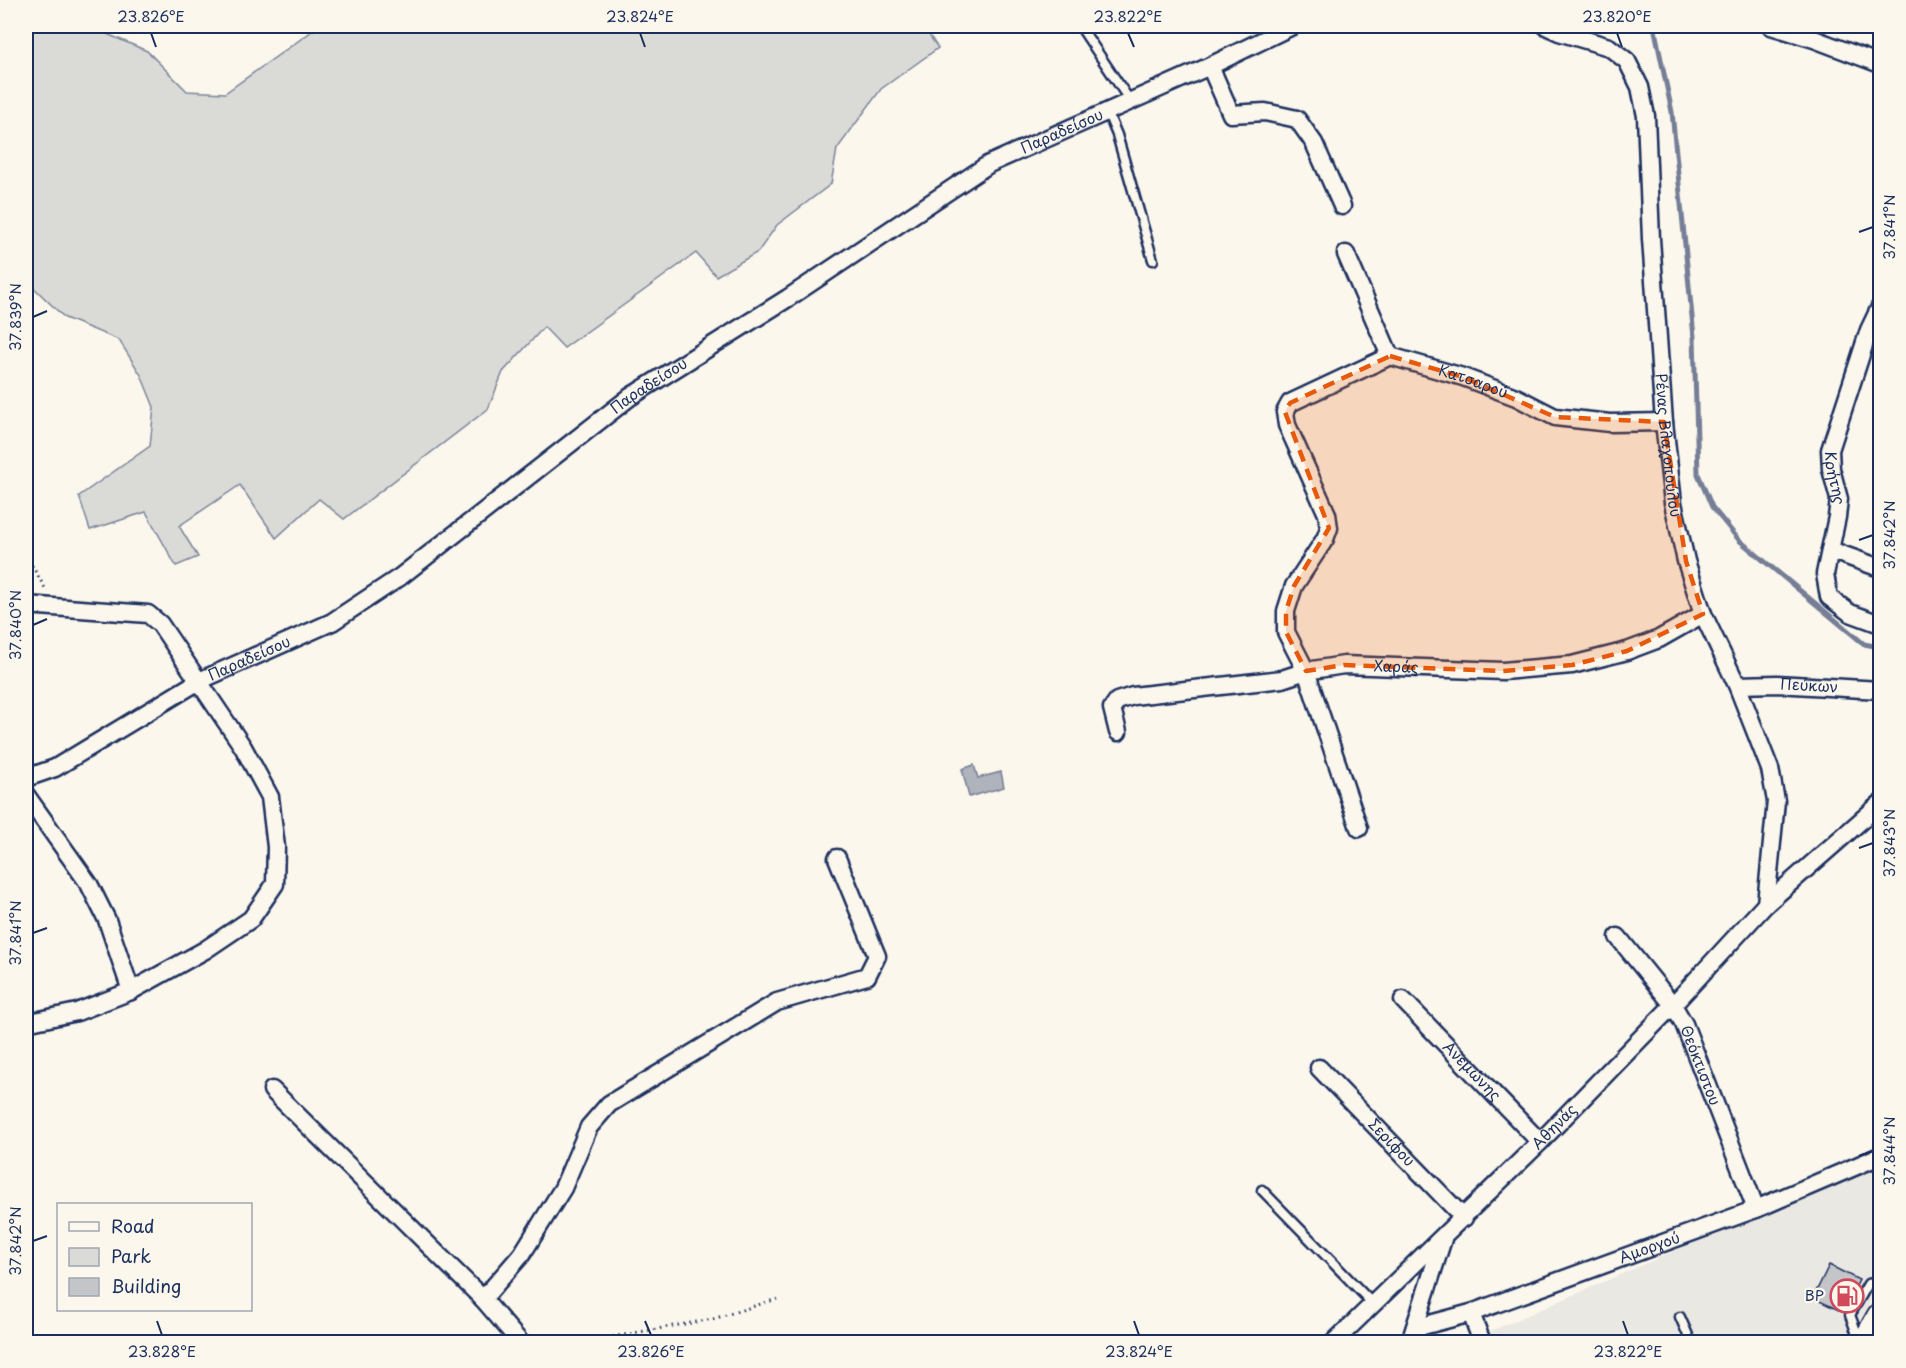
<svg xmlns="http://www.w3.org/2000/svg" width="1906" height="1368" viewBox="0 0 1906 1368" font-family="'Playpen Sans',sans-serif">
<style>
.built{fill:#eae8e2}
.green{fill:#dadad7;stroke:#7a849a;stroke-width:1.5}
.water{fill:#afb3bb;stroke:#747e96;stroke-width:1.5}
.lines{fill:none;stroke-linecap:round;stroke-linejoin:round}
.stream{stroke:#747e96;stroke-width:5}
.building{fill:#c3c5c9;stroke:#1b2f5e;stroke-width:1.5}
.service-casing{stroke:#1b2f5e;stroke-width:13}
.minor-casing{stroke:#1b2f5e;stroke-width:21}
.primary-casing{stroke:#1b2f5e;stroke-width:30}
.path{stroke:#1b2f5e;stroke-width:3;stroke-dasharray:1.5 4.5;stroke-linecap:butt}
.service{stroke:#fbf7ec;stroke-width:8}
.minor{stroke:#fbf7ec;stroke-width:16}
.primary{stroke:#fbf7ec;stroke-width:26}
.marked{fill:#e8590c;fill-opacity:0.2;stroke:#e8590c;stroke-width:4.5;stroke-dasharray:12 8;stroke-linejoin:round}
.ticks{fill:none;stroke:#1b2f5e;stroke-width:2}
.labels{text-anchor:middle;stroke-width:4.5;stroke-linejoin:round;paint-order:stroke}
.street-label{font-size:15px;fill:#1b2f5e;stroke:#fbf7ec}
.poi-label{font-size:15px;fill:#1b2f5e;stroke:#fbf7ec;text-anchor:end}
.neatline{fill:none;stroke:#1b2f5e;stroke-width:2}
.ticks-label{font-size:15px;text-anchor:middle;fill:#1b2f5e}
</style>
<rect width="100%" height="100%" fill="#fbf7ec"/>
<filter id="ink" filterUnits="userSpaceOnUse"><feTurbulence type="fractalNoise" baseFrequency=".0167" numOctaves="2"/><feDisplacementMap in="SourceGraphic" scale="12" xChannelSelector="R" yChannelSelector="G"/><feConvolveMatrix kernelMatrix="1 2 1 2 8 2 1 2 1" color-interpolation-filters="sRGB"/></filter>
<g filter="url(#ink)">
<!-- built -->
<polygon class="built" points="1880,1161 1880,1285 1848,1342 1466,1342"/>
<!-- green -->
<polygon class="green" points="26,26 93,26 100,31 147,51 187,91 225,93 315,29 324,26 923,26 938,48 881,89 837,149 831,184 777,225 758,252 716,276 696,253 564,348 544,327 503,372 488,409 344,519 319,499 276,538 240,485 179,526 198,557 176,566 146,512 90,530 79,496 150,446 154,407 141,375 119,340 65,318 26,280"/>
<!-- water -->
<polygon class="water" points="974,765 978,778 1001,772 1004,787 969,797 962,769"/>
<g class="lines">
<!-- stream -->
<polyline class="stream" points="1654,26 1672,112 1694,337 1698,474 1712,507 1739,540 1864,644 1880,647"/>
</g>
<!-- building -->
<polygon class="building" points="1829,1265 1859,1280 1843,1312 1813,1298"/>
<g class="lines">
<defs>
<g id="service">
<polyline points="1080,26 1130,101"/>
<polyline points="1107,111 1117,135 1153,260"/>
<polyline points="1262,1190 1373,1304"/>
<polyline points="1680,1317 1691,1342"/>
<polyline points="1860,1342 1850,1315 1868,1284 1880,1282"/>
</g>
<g id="minor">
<path id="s1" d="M1546 26 1559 32 1609 47 1627 61 1640 87 1646 116 1651 239 1664 422 1673 503 1686 561 1703 614 1737 685 1770 769 1776 801 1766 904"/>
<polyline points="1771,26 1814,39 1880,64"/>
<polyline points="1210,66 1231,114 1265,112 1297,119 1314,143 1342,206"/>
<path id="s2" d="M1346 254 1390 356 1463 377 1516 397 1555 417 1610 423 1664 422"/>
<path id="s3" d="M1880 307 1869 330 1830 450 1831 469 1839 499 1837 517 1825 574 1829 597 1850 613 1880 624"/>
<polyline points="1830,550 1880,568"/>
<polyline points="26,605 148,614 160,624 243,747 270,797 276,847 275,884 251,919 205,950 131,991 77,1012 26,1023"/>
<path id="s4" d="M1737 685 1777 684 1880 690"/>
<path id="s5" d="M1118 732 1112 708 1117 701 1133 696 1282 679 1306 671 1344 665 1503 671 1572 665 1627 651 1659 639 1703 614"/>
<path id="s6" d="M26 778 55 768 199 681 332 622 400 577 630 397 788 298 989 164 1210 66 1292 26"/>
<polyline points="26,795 89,884 107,920 131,991"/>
<polyline points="1359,828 1306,671 1286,632 1286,611 1294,586 1325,539 1329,528 1327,514 1287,425 1285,412 1290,403 1390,356"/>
<path id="s7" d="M1618 937 1673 1005 1684 1024 1756 1209"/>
<path id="s8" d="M1403 1000 1540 1142"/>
<path id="s9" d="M1319 1068 1464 1218"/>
<polyline points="272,1090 483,1299"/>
<polyline points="1471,1313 1482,1342"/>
<path id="s10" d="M1415 1328 1471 1313 1756 1209 1880 1156"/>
<polyline points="520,1342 483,1299 522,1254 563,1188 589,1127 609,1104 777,1002 867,976 877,956 837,858"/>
<path id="s11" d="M1334 1342 1540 1142 1673 1005 1766 904 1880 804"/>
<polyline points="1410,1342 1443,1239"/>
</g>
<polyline id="primary" points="1866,1342 1880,1317"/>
</defs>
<!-- service casing -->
<use href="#service" class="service-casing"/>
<!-- minor casing -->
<use href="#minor" class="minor-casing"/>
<!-- primary casing -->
<use href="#primary" class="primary-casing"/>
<!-- path -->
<g class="path">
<polyline points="26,555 46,590"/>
<polyline points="583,1342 713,1319 777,1299"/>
</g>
<!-- service -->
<use href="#service" class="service"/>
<!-- minor -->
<use href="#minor" class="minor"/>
<!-- primary -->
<use href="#primary" class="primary"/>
</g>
</g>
<!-- marked area -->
<path class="marked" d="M1390 356 1463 377 1555 417 1664 422 1686 561 1703 614 1627 651 1572 665 1503 671 1344 665 1306 671 1286 632V611L1294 586 1329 528 1285 412 1290 403Z"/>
<!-- ticks -->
<path class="ticks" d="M151 33 156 47M640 33 645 47M1128 33 1134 47M1617 33 1622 47M1859 232 1873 227M33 317 47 311M1859 540 1873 535M33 625 47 619M1859 848 1873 843M33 933 47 928M1859 1156 1873 1151M33 1241 47 1236M157 1321 162 1335M645 1321 651 1335M1134 1321 1139 1335M1623 1321 1628 1335"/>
<!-- icons -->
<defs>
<symbol id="fuel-ring" viewBox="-11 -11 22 22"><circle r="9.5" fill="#fbf7ec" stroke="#d1495b" stroke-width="1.5"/><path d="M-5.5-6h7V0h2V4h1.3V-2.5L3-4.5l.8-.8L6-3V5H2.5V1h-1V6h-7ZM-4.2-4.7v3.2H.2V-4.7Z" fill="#d1495b"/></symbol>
</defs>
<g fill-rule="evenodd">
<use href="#fuel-ring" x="1828" y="1277" width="38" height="38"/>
</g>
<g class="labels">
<!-- street labels -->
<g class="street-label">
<text dy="5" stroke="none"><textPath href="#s6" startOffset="1226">Παραδείσου</textPath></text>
<text dy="5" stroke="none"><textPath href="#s2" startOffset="198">Κατσαρού</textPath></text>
<text dy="5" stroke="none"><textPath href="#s6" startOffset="740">Παραδείσου</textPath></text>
<text dy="5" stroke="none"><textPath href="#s1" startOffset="478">Ρένας Βλαχοπούλου</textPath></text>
<text dy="5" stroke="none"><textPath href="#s3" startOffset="180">Κρήτης</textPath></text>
<text dy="5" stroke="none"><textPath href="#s6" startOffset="254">Παραδείσου</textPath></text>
<text dy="5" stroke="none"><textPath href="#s5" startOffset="316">Χαράς</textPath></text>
<text dy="5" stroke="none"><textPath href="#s4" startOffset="72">Πεύκων</textPath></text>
<text dy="5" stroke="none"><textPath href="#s7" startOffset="154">Θεόκτιστου</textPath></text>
<text dy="5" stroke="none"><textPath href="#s8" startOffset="99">Ανεμώνης</textPath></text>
<text dy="5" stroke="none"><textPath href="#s11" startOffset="308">Αθηνάς</textPath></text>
<text dy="5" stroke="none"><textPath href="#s9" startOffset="104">Σερίφου</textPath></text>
<text dy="5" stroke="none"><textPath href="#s10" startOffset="248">Αμοργού</textPath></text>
</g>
<!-- poi labels -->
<g class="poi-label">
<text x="1824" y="1301">BP</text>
</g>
</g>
<!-- margin -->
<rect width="1906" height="1368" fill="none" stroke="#fbf7ec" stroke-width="66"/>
<!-- legend -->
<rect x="57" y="1203" width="195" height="108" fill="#fbf7ec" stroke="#a1a7b3" stroke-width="1.5"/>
<rect x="69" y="1222" width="30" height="9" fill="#fbf7ec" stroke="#a1a7b3" stroke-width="1.5"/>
<text x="111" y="1233" font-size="18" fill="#1b2f5e">Road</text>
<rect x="69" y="1248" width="30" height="18" fill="#dadad7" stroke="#a1a7b3" stroke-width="1.5"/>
<text x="111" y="1263" font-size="18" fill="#1b2f5e">Park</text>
<rect x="69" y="1278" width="30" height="18" fill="#c3c5c9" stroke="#a1a7b3" stroke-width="1.5"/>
<text x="111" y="1293" font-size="18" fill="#1b2f5e">Building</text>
<rect x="33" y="33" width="1840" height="1302" class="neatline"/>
<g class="ticks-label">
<text x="151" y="22">23.826°E</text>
<text x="640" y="22">23.824°E</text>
<text x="1128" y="22">23.822°E</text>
<text x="1617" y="22">23.820°E</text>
<text transform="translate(1890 227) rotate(-90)" y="5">37.841°N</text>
<text transform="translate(16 317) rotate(-90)" y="5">37.839°N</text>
<text transform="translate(1890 535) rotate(-90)" y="5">37.842°N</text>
<text transform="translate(16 625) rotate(-90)" y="5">37.840°N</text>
<text transform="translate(1890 843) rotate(-90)" y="5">37.843°N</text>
<text transform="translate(16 933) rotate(-90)" y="5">37.841°N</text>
<text transform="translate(1890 1151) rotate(-90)" y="5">37.844°N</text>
<text transform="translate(16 1241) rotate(-90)" y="5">37.842°N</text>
<text x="162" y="1357">23.828°E</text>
<text x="651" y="1357">23.826°E</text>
<text x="1139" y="1357">23.824°E</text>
<text x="1628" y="1357">23.822°E</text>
</g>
</svg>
